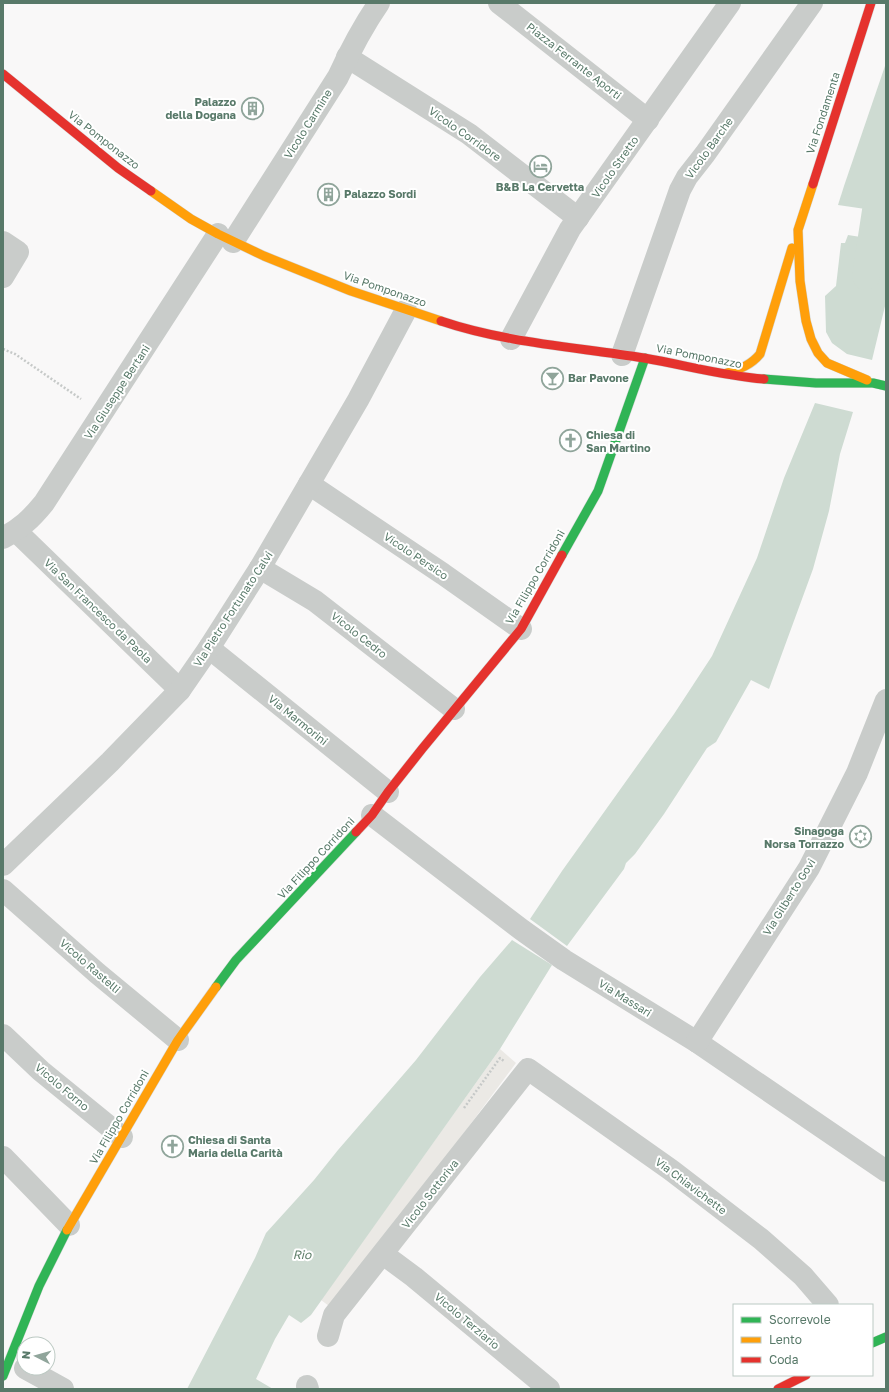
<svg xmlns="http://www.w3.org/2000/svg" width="889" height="1392" viewBox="0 0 889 1392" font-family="'Golos Text',sans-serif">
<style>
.green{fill:#ebe9e5}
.water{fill:#cedbd2}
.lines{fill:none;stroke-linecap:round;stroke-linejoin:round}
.canal{stroke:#cedbd2;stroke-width:28}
.fast-casing{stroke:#d3d5d4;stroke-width:10}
.slow-casing{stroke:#d3d5d4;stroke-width:10}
.jam-casing{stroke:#d3d5d4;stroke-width:10}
.path{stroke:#c6c9c8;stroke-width:2.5;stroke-dasharray:2 2;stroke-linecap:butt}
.street{stroke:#c9ccca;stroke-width:22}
.fast{stroke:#30b455;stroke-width:9}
.slow{stroke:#ff9f0a;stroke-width:9}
.jam{stroke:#e5322d;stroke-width:9}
.labels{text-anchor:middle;stroke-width:4;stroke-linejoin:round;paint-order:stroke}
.street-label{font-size:11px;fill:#587969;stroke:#fff}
.poi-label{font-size:11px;font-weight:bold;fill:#587969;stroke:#fff;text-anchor:start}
.water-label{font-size:12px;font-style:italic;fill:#5d7e68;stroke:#fff}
</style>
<rect width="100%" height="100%" fill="#f9f8f8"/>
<!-- green -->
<polygon class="green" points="500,1049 516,1063 333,1309 321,1300"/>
<!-- water -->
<g class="water">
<polygon points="886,63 886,212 838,205 844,186"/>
<polygon points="848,235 886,241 886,302 872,360 847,354 832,343 826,332 825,296 836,286 841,243 845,243"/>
<polygon points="815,403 853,412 840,454 829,511 813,569 769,689 751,680 716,742 707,748 664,814 635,854 626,863 624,869 567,946 530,919 562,871 674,714 712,656 757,558 784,478"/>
<polygon points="512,940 552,965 500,1049 311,1315 301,1323 289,1315 275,1339 256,1379 273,1389 187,1389 255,1258 266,1233 314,1180 338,1150 416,1060 480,977"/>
</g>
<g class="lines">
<!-- canal -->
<polyline class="canal" points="866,276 876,211"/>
<defs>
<g id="fast">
<polyline points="764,379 816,383 873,383 886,386"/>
<polyline points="562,555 598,491 645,358"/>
<polyline points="216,987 236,960 356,832"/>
<polyline points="872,1343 886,1337"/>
<polyline points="3,1376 39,1286 67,1230"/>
</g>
<g id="slow">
<polyline points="813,184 798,230 800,281 806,321 811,339 818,353 827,363 867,380"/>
<polyline points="151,191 191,219 218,234 264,256 351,291 441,321"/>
<path d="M727 373C740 369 751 365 760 354L792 248"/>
<polyline points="67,1230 178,1040 216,987"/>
</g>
<g id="jam">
<polyline points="3,74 118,168 151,191"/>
<polyline points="813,184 871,3"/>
<path d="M441 321C506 343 577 347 644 358 685 365 724 376 764 379"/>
<polyline points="356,832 372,815 388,792 422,749 521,629 562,555"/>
<polyline points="778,1389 806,1375"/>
</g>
</defs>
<!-- fast casing -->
<use href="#fast" class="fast-casing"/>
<!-- slow casing -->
<use href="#slow" class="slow-casing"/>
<!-- jam casing -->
<use href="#jam" class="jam-casing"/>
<!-- path -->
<g class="path">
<polyline points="3,349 15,354 81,399"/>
<polyline points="464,1108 500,1058 504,1061"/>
</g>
<!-- street -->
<g class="street">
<polyline points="499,3 648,120"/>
<polyline points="347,57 469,134 578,218"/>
<polyline points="3,242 18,252 3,277"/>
<path d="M233 242 338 77C350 51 363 26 379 3"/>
<polyline points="511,339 570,229 730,3"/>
<polyline points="622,355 680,190 687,177 705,154 812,3"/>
<polyline points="309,484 443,574 521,629"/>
<polyline points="16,531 180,690"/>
<path d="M3 538C21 528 31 519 44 503L218 234"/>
<polyline points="260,568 315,601 454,709"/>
<polyline points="209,648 388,792"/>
<polyline points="372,815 522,930 564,960 697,1042 886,1171"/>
<polyline points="3,865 110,762 180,690 209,648 260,568 358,400 406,310"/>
<polyline points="3,890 97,973 178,1040"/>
<polyline points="3,1035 41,1071 122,1137"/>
<polyline points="697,1042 809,868 857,773 886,700"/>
<polyline points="3,1157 69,1225"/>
<polyline points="383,1254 414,1277 549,1389"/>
<polyline points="328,1336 334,1315 528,1069 671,1170 761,1239 803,1276 828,1305"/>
<polyline points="25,1368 63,1389"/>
<polyline points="307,1386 308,1389"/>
</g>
<!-- fast -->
<use href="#fast" class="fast"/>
<!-- slow -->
<use href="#slow" class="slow"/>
<!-- jam -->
<use href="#jam" class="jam"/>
</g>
<!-- icons -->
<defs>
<symbol id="building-ring" viewBox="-11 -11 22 22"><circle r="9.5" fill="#fff" stroke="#90a59b" stroke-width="1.5"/><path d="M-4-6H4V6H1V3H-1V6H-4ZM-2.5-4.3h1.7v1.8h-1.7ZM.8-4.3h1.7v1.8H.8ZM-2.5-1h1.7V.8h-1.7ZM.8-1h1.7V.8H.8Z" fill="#90a59b"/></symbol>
<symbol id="hotel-ring" viewBox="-11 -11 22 22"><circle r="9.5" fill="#fff" stroke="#90a59b" stroke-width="1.5"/><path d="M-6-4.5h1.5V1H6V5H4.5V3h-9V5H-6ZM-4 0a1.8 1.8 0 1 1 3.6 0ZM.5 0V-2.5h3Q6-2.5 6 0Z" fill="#90a59b"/></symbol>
<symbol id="bar-ring" viewBox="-11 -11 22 22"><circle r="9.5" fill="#fff" stroke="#90a59b" stroke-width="1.5"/><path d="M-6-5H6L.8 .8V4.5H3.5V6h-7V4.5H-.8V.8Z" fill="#90a59b"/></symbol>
<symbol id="church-ring" viewBox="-11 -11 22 22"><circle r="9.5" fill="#fff" stroke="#90a59b" stroke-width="1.5"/><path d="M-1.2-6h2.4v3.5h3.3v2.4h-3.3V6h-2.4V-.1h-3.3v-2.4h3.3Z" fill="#90a59b"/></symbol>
<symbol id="synagogue-ring" viewBox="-11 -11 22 22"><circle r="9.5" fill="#fff" stroke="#90a59b" stroke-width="1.5"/><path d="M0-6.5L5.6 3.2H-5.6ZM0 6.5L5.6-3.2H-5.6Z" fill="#90a59b"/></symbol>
</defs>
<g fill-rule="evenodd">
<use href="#building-ring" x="240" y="96" width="25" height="25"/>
<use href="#hotel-ring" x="528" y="154" width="25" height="25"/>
<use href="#building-ring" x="316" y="182" width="25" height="25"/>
<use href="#bar-ring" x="540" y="366" width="25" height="25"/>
<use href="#church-ring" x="558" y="428" width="25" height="25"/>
<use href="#synagogue-ring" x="848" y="824" width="25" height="25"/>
<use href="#church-ring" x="160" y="1134" width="25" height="25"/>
</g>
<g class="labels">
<!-- street labels -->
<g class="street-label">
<text transform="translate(574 61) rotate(38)" y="4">Piazza Ferrante Aporti</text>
<text transform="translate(823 113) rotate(-72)" y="4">Via Fondamenta</text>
<text transform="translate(308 124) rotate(-58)" y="4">Vicolo Carmine</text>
<text transform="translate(465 134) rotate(35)" y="4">Vicolo Corridore</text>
<text transform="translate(104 140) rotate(38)" y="4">Via Pomponazzo</text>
<text transform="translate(709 148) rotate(-54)" y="4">Vicolo Barche</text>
<text transform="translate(615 167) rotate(-55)" y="4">Vicolo Stretto</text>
<text transform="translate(385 289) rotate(19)" y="4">Via Pomponazzo</text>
<text transform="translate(699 356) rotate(11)" y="4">Via Pomponazzo</text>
<text transform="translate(117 392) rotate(-57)" y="4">Via Giuseppe Bertani</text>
<text transform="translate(416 556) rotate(34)" y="4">Vicolo Persico</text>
<text transform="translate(535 577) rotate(-60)" y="4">Via Filippo Corridoni</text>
<text transform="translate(233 609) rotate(-57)" y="4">Via Pietro Fortunato Calvi</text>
<text transform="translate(98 611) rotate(44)" y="4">Via San Francesco da Paola</text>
<text transform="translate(359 635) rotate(38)" y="4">Vicolo Cedro</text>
<text transform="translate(298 720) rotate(39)" y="4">Via Marmorini</text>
<text transform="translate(316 858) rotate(-47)" y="4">Via Filippo Corridoni</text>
<text transform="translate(789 897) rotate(-58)" y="4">Via Gilberto Govi</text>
<text transform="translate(90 966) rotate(41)" y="4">Vicolo Rastelli</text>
<text transform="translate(625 998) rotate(32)" y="4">Via Massari</text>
<text transform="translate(62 1087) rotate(40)" y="4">Vicolo Forno</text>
<text transform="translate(119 1117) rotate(-60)" y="4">Via Filippo Corridoni</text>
<text transform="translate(691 1186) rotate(37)" y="4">Via Chiavichette</text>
<text transform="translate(430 1194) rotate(-52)" y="4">Vicolo Sottoriva</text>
<text transform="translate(467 1321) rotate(40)" y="4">Vicolo Terziario</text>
</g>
<!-- poi labels -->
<g class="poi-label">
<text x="236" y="106" text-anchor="end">Palazzo<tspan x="236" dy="13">della Dogana</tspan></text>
<text x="540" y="191" text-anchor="middle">B&amp;B La Cervetta</text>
<text x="344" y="198">Palazzo Sordi</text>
<text x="568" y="382">Bar Pavone</text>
<text x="586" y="439">Chiesa di<tspan x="586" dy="13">San Martino</tspan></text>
<text x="844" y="835" text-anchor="end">Sinagoga<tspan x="844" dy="13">Norsa Torrazzo</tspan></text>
<text x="188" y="1144">Chiesa di Santa<tspan x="188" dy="13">Maria della Carità</tspan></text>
</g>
<!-- water labels -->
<g class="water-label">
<text x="302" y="1259">Rio</text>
</g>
</g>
<!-- border -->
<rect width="889" height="1392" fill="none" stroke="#587969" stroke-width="8"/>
<!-- legend -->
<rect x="733" y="1304" width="140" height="72" fill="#ffffff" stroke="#bcc9c3"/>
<rect x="741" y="1317" width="20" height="6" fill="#30b455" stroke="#bcc9c3"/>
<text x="769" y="1324" font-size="12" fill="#587969">Scorrevole</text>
<rect x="741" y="1337" width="20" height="6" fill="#ff9f0a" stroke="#bcc9c3"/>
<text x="769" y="1344" font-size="12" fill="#587969">Lento</text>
<rect x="741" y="1357" width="20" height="6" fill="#e5322d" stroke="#bcc9c3"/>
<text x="769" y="1364" font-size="12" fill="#587969">Coda</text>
<!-- north arrow -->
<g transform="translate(36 1356) rotate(276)"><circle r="19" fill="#ffffff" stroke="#bcc9c3"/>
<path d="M0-3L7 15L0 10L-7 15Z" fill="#90a59b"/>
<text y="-6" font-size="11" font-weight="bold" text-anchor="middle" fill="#587969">N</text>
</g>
</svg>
